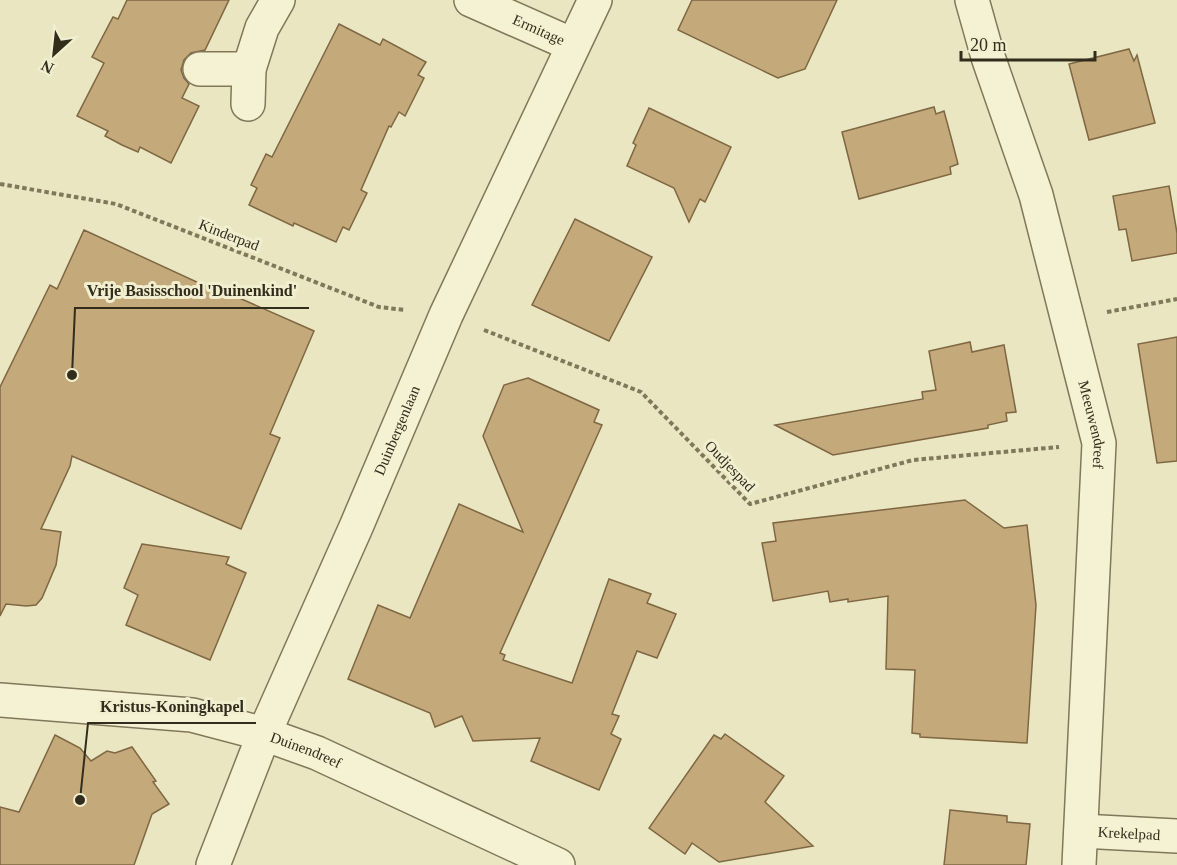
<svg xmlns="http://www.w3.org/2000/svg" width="1177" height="865" viewBox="0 0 1177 865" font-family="Georgia,serif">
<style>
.building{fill:#c4a97a;stroke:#7e6742;stroke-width:1.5}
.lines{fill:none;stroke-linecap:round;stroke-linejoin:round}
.minor-casing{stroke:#81775a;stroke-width:36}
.path{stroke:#81775a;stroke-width:4;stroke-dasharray:4.5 3;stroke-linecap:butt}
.minor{stroke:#f5f2d3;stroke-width:33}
.labels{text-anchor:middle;stroke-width:6;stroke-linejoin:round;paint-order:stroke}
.street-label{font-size:15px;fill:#322c1d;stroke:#f1efcf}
.leader{fill:none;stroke:#322c1d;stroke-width:2}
.callout-dot{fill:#322c1d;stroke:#f1efcf;stroke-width:2}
.callout-label{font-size:16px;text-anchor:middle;font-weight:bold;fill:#322c1d;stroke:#f1efcf;stroke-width:6;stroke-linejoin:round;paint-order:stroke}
</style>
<rect width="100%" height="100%" fill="#e9e6c1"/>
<!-- building -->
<g class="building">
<polygon points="127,0 229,0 205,50 191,53 184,60 181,70 184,78 189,84 182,98 199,106 171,163 140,147 138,152 122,145 105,136 108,131 77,116 104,63 92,57 113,17 118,19"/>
<polygon points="692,0 837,0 805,69 778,78 678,30"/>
<polygon points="339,24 380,45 383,39 426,62 418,75 424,78 405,116 399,112 391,127 389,126 361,190 367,193 349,230 343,227 336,242 294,223 293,226 249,205 257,188 251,185 266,154 272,157"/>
<polygon points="1129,49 1134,61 1137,55 1155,123 1089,140 1069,64"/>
<polygon points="934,107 936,114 944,111 951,137 958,164 950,167 951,174 859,199 842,132"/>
<polygon points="649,108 731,147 705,202 700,199 689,222 674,188 627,166 636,145 633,143"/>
<polygon points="1169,186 1177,233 1177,253 1132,261 1126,229 1119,230 1113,196"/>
<polygon points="575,219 652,257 609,341 532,305"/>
<polygon points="84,230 227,296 228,293 314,331 270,434 280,438 241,529 72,456 70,466 41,529 61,532 56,565 42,598 36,605 26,606 6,604 0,616 0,387 50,285 57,289"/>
<polygon points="1177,337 1177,461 1157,463 1138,344"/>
<polygon points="970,342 972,352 1004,345 1016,412 1006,413 1007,421 988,425 988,428 833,455 775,425 923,399 922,392 936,390 929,351"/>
<polygon points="528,378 599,410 594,422 602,425 500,653 505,655 503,660 572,683 609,579 651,594 647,603 676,614 657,658 637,651 612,714 619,716 611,734 621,739 599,790 531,761 540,738 473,741 462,716 435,727 430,713 348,679 378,605 410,618 459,504 523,532 483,436 504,385"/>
<polygon points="965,500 1004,528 1027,525 1036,605 1027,743 920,737 920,734 912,733 915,670 886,669 888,596 848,602 848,599 830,602 828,591 773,601 762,543 776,541 773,523"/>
<polygon points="142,544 229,557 226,564 246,573 210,660 126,625 138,595 124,588"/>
<polygon points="725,734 784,776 765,802 813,846 719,862 692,843 685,854 649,828 714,735 721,739"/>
<polygon points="55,735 80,748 91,761 107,751 115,753 132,747 156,781 153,782 169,804 152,814 134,865 0,865 0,807 19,812"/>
<polygon points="950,810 1007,816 1007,822 1030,824 1026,865 944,865"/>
</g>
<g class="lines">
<defs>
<g id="minor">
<path id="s1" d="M471 0 573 45"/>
<path id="s2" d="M972 0 988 57 1036 195 1099 443 1079 865"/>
<polyline points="200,69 249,69"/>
<polyline points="248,104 249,69 262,28 278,0"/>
<path id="s3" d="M0 700 192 715 264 734 317 753 558 865"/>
<path id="s4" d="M1081 831 1177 836"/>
<path id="s5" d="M213 865 264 734 356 527 446 315 595 0"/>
</g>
</defs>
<!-- minor casing -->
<use href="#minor" class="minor-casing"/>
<!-- path -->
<g class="path">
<polyline points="0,184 116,204 379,307 405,310"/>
<polyline points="1107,312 1177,299"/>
<polyline points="484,330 641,392 750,504 913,460 1059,447"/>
</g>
<!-- minor -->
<use href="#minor" class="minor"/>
</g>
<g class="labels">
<!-- street labels -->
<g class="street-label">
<text dy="5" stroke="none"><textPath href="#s1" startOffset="74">Ermitage</textPath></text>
<text transform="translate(229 235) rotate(21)" y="5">Kinderpad</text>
<text dy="5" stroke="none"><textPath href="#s2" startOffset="442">Meeuwendreef</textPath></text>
<text dy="5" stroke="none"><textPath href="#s5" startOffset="472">Duinbergenlaan</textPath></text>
<text transform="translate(730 466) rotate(46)" y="5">Oudjespad</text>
<text dy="5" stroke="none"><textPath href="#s3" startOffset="312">Duinendreef</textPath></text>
<text dy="5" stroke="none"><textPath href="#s4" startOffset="48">Krekelpad</textPath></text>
</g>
</g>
<!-- callouts -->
<path class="leader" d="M72 375L75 308H309M80 800L88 723H256"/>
<g class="callout-dot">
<circle cx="72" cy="375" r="6"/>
<circle cx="80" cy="800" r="6"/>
</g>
<g class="callout-label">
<text x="192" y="296">Vrije Basisschool 'Duinenkind'</text>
<text x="172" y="712">Kristus-Koningkapel</text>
</g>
<!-- north arrow -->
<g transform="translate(54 54) rotate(207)" stroke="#f1efcf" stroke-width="4.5" paint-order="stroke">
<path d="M0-4.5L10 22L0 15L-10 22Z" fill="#322c1d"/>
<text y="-9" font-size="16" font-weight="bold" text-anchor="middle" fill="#322c1d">N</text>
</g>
<!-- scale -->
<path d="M961 51v9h134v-9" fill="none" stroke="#322c1d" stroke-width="3"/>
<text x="970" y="51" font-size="18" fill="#322c1d" stroke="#f1efcf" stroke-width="4.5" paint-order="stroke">20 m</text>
</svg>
